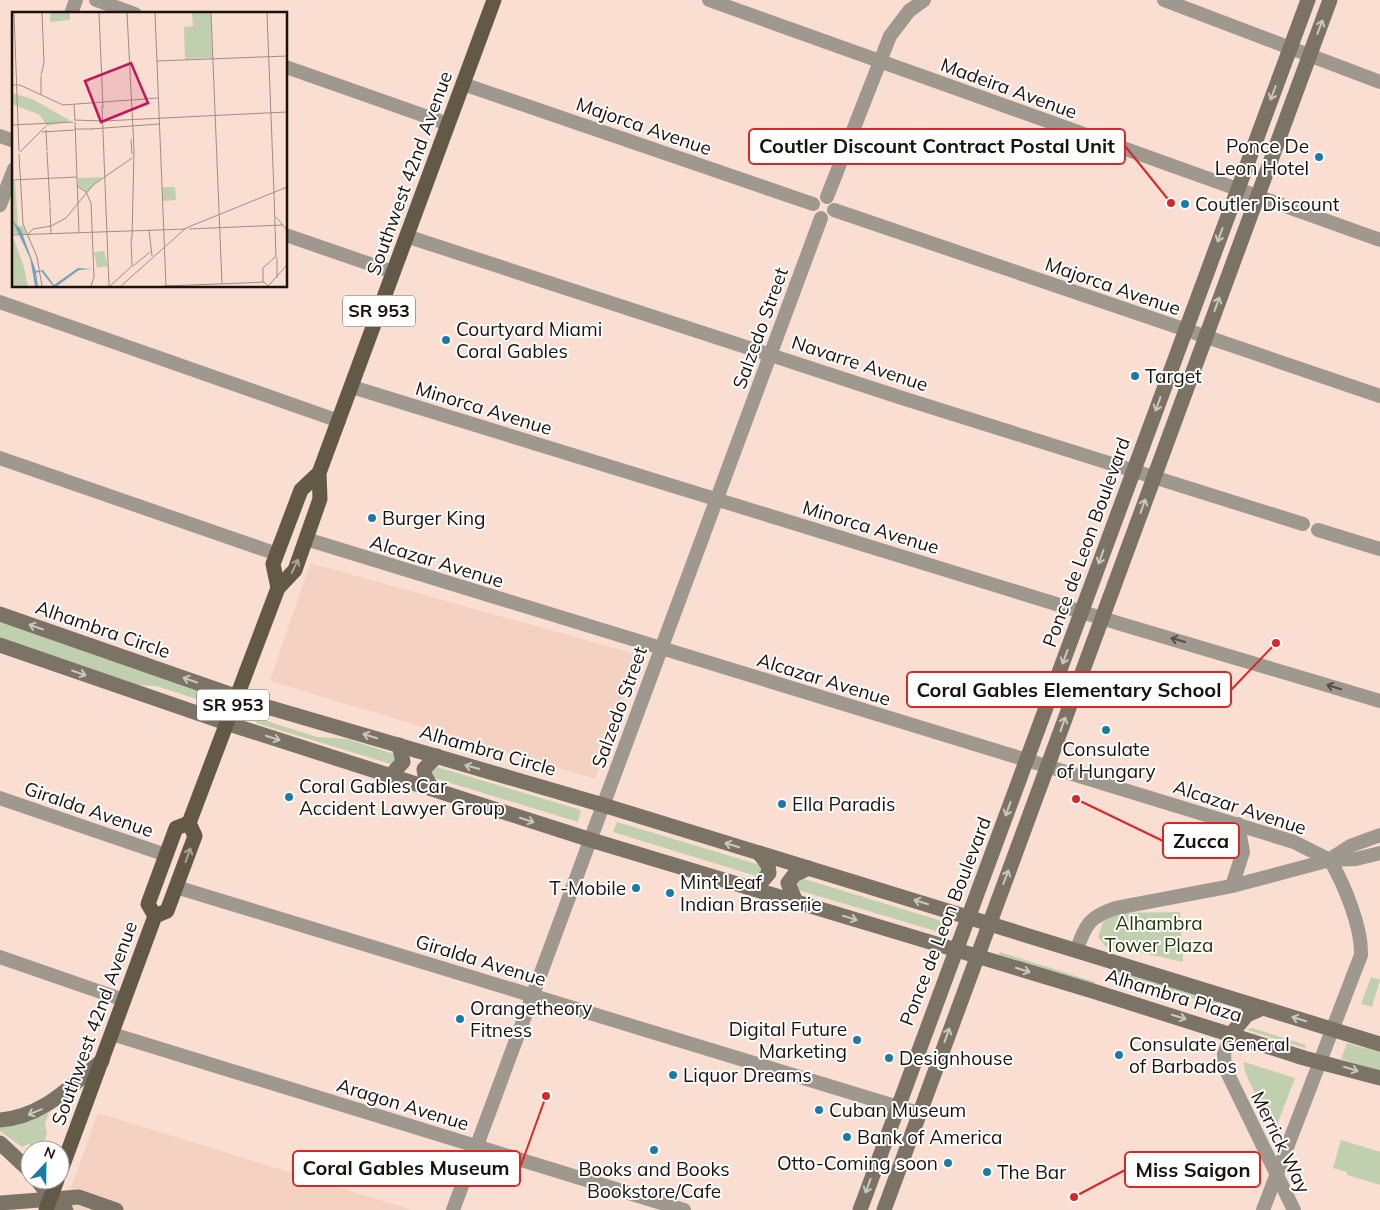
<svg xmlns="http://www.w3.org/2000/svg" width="1380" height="1210" viewBox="0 0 1380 1210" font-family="Mulish,sans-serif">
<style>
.built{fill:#f5d1c2}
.green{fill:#c0cfae}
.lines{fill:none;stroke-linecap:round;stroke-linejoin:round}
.street{stroke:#9e988e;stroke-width:14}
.secondary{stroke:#7b7365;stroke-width:15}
.primary{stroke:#635947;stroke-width:15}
.oneway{stroke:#cac7c1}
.oneway2{stroke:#a9a49a}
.oneway3{stroke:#564e47}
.poi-dot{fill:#1a7ba7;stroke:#fff;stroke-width:2}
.labels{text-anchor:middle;stroke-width:4;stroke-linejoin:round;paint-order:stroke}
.shield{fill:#fff;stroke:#5f5856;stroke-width:1}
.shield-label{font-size:18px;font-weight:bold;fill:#1b110d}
.street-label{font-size:19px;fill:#1b110d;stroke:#fff}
.poi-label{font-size:19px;fill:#1b110d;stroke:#fff;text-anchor:start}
.park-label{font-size:19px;fill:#263608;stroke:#fff}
.inset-road{fill:none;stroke:#a18c83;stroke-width:1}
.view{fill:#c2185b;fill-opacity:0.15;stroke:#c2185b;stroke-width:2.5}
.inset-edge{fill:none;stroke:#1b110d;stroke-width:2.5}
.leader{fill:none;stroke:#d62828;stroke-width:2}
.callout-dot{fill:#d62828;stroke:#fff;stroke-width:2}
.callout{fill:#fff;stroke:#d62828;stroke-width:2}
.callout-label{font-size:20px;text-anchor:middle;font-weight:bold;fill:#1b110d}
</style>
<rect width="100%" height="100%" fill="#faded2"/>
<!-- built -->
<g class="built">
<polygon points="310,563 639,655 595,779 270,681"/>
<polygon points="98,1113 412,1210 63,1210"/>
</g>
<!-- green -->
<g class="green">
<polygon points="0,620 207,691 203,701 156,686 138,685 0,638"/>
<polygon points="257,718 317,737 347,739 394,754 397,757 395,763 391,764 256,723"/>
<polygon points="437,767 581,810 578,822 434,778 431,772"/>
<polygon points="617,822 760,865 763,872 756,876 613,832"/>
<polygon points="801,878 945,922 942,933 798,890 796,883"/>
<polygon points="1180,912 1183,962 1117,947 1111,953 1098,937 1103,922 1118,913"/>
<polygon points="1000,952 1095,982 1094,984 999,955"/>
<polygon points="1114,970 1218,1002 1217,1006 1115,974"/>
<polygon points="1371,977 1380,980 1372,1007 1361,1004"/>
<polygon points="1252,1028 1306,1045 1305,1048 1247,1030"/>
<polygon points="1347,1043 1380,1052 1380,1071 1341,1059"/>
<path d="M1244 1062 1295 1078 1277 1125H1272C1267 1113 1241 1072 1244 1062Z"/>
<polygon points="49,1112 45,1124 47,1134 41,1150 35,1150 29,1144 22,1147 0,1131 0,1126 29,1121"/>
<polygon points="1341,1140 1380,1152 1380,1185 1347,1175 1347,1172 1333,1168"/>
</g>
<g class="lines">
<!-- street -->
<g class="street">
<polyline points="96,0 135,14"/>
<polyline points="709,0 1380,240"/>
<polyline points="1164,0 1380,82"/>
<polyline points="71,14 76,0"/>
<polyline points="286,67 448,124"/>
<polyline points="463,84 813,204"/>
<polyline points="0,136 14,141"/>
<polyline points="827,197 890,36 909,11 924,0"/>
<polyline points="0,205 14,169"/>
<polyline points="834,210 1380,396"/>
<polyline points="286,235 393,272"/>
<polyline points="406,236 899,397 1303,524"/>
<polyline points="0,302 339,421"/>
<polyline points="352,387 1121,624 1380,701"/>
<polyline points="0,458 277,554"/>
<polyline points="1318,530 1380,549"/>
<polyline points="306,539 1294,842 1330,860"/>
<polyline points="0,798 166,855"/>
<polyline points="1330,859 1350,846 1380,835"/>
<polyline points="1232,886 1243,852 1238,824"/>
<polyline points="176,887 918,1113"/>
<path d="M1077 949C1086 924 1089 917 1116 908L1232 886 1330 860 1356 859 1380 853"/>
<polyline points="0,957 124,1000"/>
<polyline points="112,1034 684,1210"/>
<polyline points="1231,1034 1224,1054 1225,1068 1294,1210"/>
<polyline points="453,1210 821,218"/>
<path d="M1263 1210 1361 955C1362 927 1344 884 1330 860"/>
</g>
<!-- secondary -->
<g class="secondary">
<polyline points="0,614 264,706 603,805 1380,1044"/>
<polyline points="0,645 226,723 591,840 1096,992 1304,1058 1380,1078"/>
<polyline points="390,776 403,762 399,745"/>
<polyline points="432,788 425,776 424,769 437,756"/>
<polyline points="751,889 763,880 769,873 768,865 759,853"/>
<polyline points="796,902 788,883 794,875 809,868"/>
<polyline points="1231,1034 1247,1015 1263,1008"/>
<path d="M0 1120C43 1117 70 1086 102 1061"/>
<polyline points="0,1143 30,1171"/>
<polyline points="37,1180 51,1198 66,1210"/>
<polyline points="0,1203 79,1197 116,1210"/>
<polyline points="860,1210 1308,0"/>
<polyline points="884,1210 1330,0"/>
</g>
<!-- primary -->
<g class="primary">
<polyline points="278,588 273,564 301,490 319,473"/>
<polyline points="155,916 148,904 176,828 189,823"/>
<polyline points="60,1173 155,916 167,911 195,836 189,823 278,588 295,570 320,499 319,473 494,0"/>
<polyline points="46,1210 57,1180"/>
</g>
</g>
<!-- one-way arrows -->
<defs><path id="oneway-shaft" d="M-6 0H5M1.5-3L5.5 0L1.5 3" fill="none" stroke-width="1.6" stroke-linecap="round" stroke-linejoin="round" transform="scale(1.25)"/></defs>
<g class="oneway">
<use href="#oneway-shaft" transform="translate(1320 27) rotate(-69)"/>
<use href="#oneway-shaft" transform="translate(1273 93) rotate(111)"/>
<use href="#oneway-shaft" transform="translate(1220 235) rotate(110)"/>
<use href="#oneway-shaft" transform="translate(1217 304) rotate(-70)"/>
<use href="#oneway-shaft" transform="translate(1158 404) rotate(110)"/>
<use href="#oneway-shaft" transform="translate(1143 506) rotate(-70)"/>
<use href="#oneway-shaft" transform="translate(1101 557) rotate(110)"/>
<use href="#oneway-shaft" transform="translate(36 627) rotate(-161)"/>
<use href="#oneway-shaft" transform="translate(1065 657) rotate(110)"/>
<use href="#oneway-shaft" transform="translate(79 673) rotate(19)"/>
<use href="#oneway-shaft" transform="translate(190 680) rotate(-161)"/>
<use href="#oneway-shaft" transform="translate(1063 724) rotate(-70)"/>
<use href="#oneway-shaft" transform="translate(370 736) rotate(-163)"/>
<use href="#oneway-shaft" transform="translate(273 738) rotate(18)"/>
<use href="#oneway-shaft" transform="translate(472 767) rotate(-164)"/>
<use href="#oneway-shaft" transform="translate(1008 809) rotate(110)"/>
<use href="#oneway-shaft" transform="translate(527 820) rotate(18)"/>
<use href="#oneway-shaft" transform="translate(732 845) rotate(-163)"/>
<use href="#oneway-shaft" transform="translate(1006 877) rotate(-69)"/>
<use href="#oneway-shaft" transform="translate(921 902) rotate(-163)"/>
<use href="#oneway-shaft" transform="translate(850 918) rotate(17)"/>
<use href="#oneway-shaft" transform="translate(1023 970) rotate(17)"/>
<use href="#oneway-shaft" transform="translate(1179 1017) rotate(17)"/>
<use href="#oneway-shaft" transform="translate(1299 1019) rotate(-163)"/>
<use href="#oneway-shaft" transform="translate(947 1035) rotate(-70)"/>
<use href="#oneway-shaft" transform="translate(1351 1069) rotate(17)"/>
<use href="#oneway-shaft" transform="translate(35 1112) rotate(157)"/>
<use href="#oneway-shaft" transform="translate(868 1186) rotate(110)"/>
</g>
<g class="oneway2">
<use href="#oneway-shaft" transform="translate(295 566) rotate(-64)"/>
<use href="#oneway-shaft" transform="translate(188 855) rotate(-70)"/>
</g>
<g class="oneway3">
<use href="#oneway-shaft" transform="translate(1178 640) rotate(-164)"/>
<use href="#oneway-shaft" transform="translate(1334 687) rotate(-163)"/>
</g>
<!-- markers -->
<g class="poi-dot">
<circle cx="1319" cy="157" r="5"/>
<circle cx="1185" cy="204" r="5"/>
<circle cx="446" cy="340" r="5"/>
<circle cx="1135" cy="376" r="5"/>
<circle cx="372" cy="518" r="5"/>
<circle cx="1106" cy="730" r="5"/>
<circle cx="289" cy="797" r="5"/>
<circle cx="782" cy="804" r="5"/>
<circle cx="636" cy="888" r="5"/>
<circle cx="670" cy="893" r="5"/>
<circle cx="460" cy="1019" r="5"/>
<circle cx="857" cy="1040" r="5"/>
<circle cx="1119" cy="1055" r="5"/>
<circle cx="889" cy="1058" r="5"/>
<circle cx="673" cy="1075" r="5"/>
<circle cx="819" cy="1110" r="5"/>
<circle cx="847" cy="1137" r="5"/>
<circle cx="654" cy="1150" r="5"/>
<circle cx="948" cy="1163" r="5"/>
<circle cx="987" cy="1172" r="5"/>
</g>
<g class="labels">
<!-- shield labels -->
<g class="shield">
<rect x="343" y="295.5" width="72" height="31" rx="4"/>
<rect x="197" y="689.5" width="72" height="31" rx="4"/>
</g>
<g class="shield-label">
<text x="379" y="317">SR 953</text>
<text x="233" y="711">SR 953</text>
</g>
<!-- street labels -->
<g class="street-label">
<text transform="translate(1009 88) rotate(20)" y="7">Madeira Avenue</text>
<text transform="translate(644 126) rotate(19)" y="7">Majorca Avenue</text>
<text transform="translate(409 173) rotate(-70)" y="7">Southwest 42nd Avenue</text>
<text transform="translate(1113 286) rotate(19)" y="7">Majorca Avenue</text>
<text transform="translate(760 328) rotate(-70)" y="7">Salzedo Street</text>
<text transform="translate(860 363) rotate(18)" y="7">Navarre Avenue</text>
<text transform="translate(484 408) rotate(17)" y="7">Minorca Avenue</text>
<text transform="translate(871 527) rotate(17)" y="7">Minorca Avenue</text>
<text transform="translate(1086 542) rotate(-70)" y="7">Ponce de Leon Boulevard</text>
<text transform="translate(437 561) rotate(17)" y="7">Alcazar Avenue</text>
<text transform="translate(103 629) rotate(19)" y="7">Alhambra Circle</text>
<text transform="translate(824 679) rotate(17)" y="7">Alcazar Avenue</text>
<text transform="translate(619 707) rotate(-70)" y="7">Salzedo Street</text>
<text transform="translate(488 750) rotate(16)" y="7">Alhambra Circle</text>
<text transform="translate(1240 807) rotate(18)" y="7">Alcazar Avenue</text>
<text transform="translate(89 809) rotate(19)" y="7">Giralda Avenue</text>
<text transform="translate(945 921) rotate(-69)" y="7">Ponce de Leon Boulevard</text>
<text transform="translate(481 960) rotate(17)" y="7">Giralda Avenue</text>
<text transform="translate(1174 995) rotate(17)" y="7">Alhambra Plaza</text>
<text transform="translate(94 1023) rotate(-70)" y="7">Southwest 42nd Avenue</text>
<text transform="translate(403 1104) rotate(17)" y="7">Aragon Avenue</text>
<text transform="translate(1281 1142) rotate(64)" y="7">Merrick Way</text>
</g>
<!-- poi labels -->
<g class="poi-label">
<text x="1309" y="153" text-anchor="end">Ponce De<tspan x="1309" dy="22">Leon Hotel</tspan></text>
<text x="1195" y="211">Coutler Discount</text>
<text x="456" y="336">Courtyard Miami<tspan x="456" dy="22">Coral Gables</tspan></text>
<text x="1145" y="383">Target</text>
<text x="382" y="525">Burger King</text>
<text x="1106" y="756" text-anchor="middle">Consulate<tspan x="1106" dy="22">of Hungary</tspan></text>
<text x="299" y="793">Coral Gables Car<tspan x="299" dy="22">Accident Lawyer Group</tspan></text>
<text x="792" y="811">Ella Paradis</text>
<text x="680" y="889">Mint Leaf<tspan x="680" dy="22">Indian Brasserie</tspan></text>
<text x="626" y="895" text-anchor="end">T-Mobile</text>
<text x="470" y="1015">Orangetheory<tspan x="470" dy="22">Fitness</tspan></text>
<text x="847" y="1036" text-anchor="end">Digital Future<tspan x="847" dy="22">Marketing</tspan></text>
<text x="1129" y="1051">Consulate General<tspan x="1129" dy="22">of Barbados</tspan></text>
<text x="899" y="1065">Designhouse</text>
<text x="683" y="1082">Liquor Dreams</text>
<text x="829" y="1117">Cuban Museum</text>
<text x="857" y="1144">Bank of America</text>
<text x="938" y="1170" text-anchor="end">Otto-Coming soon</text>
<text x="654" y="1176" text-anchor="middle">Books and Books<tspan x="654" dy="22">Bookstore/Cafe</tspan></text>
<text x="997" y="1179">The Bar</text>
</g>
<!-- park labels -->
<g class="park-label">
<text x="1159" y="930">Alhambra<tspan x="1159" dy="22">Tower Plaza</tspan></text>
</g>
</g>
<!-- overview -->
<g transform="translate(12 12)">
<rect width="275" height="275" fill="#faded2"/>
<path d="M38 1H58V8L38 10ZM180 1H199L200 46 173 47 172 15 181 14ZM0 81 20 87 59 109 35 114 28 103 0 92ZM90 165 75 180 66 174V166ZM0 169H3L6 214H11L14 222H3L0 219ZM150 175H163L164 188 151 189ZM1 225 11 252 16 274H0ZM92 239 96 254 85 256 82 240Z" fill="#c0cfae"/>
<path d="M0 208 9 218 24 259 31 258 42 273 66 256 80 257 67 258 45 274H41L29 259 24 261 26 274H23L18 246Z" fill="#74a5b6"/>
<path class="inset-road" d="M2 1 7 139M87 1 91 96M115 1 122 137 120 227M143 1 154 274M199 1 210 272M255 1 262 181M145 49 275 44M29 63 32 51 30 1M29 64V82M0 73H8L51 93 146 86M62 92 63 108M90 94 97 274M62 108 90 109M91 109 275 100M63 110 67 221M0 113 61 110M62 117H80M79 117 147 112M34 118 35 139M30 120 62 118M119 127 120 142M8 140 34 114M35 140 38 194M7 142 11 212 25 245 30 274M0 168 65 165M65 174 74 180 79 191 82 265 79 274M262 181 264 246M38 195 39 222M264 205 275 218M177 217 271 213M137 218 140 244M0 223 174 217M15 223 21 217 39 214 54 206 81 173 120 146M119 226 120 254M265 246V266M121 254 138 240M232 271 252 270M98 274 120 254M109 274 174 216 275 175M152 274 232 271M256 274 251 269V256L263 245M256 274 275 253"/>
<path class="view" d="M119 51 136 91 89 110 73 69Z"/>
<rect width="275" height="275" class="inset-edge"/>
</g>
<!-- callouts -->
<path class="leader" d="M1171 203L1125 146M1276 643L1231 690M1076 799L1163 841M546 1096L520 1168M1074 1197L1125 1170"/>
<g class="callout-dot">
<circle cx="1171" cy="203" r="5"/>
<circle cx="1276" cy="643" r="5"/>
<circle cx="1076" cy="799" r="5"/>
<circle cx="546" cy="1096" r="5"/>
<circle cx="1074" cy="1197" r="5"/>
</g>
<g class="callout">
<rect x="749" y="129" width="376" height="35" rx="5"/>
<rect x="907" y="672" width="324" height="35" rx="5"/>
<rect x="1163" y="823" width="76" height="35" rx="5"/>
<rect x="293" y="1151" width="227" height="35" rx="5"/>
<rect x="1125" y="1152" width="135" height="35" rx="5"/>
</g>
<g class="callout-label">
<text x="937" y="153">Coutler Discount Contract Postal Unit</text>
<text x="1069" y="697">Coral Gables Elementary School</text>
<text x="1201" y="848">Zucca</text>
<text x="406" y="1175">Coral Gables Museum</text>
<text x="1193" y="1177">Miss Saigon</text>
</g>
<!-- north arrow -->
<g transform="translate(45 1165) rotate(22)"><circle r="24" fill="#ffffff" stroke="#a4a09e"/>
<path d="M0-4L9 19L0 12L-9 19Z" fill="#1a7ba7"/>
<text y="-8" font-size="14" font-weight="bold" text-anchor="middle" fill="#1b110d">N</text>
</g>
</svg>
